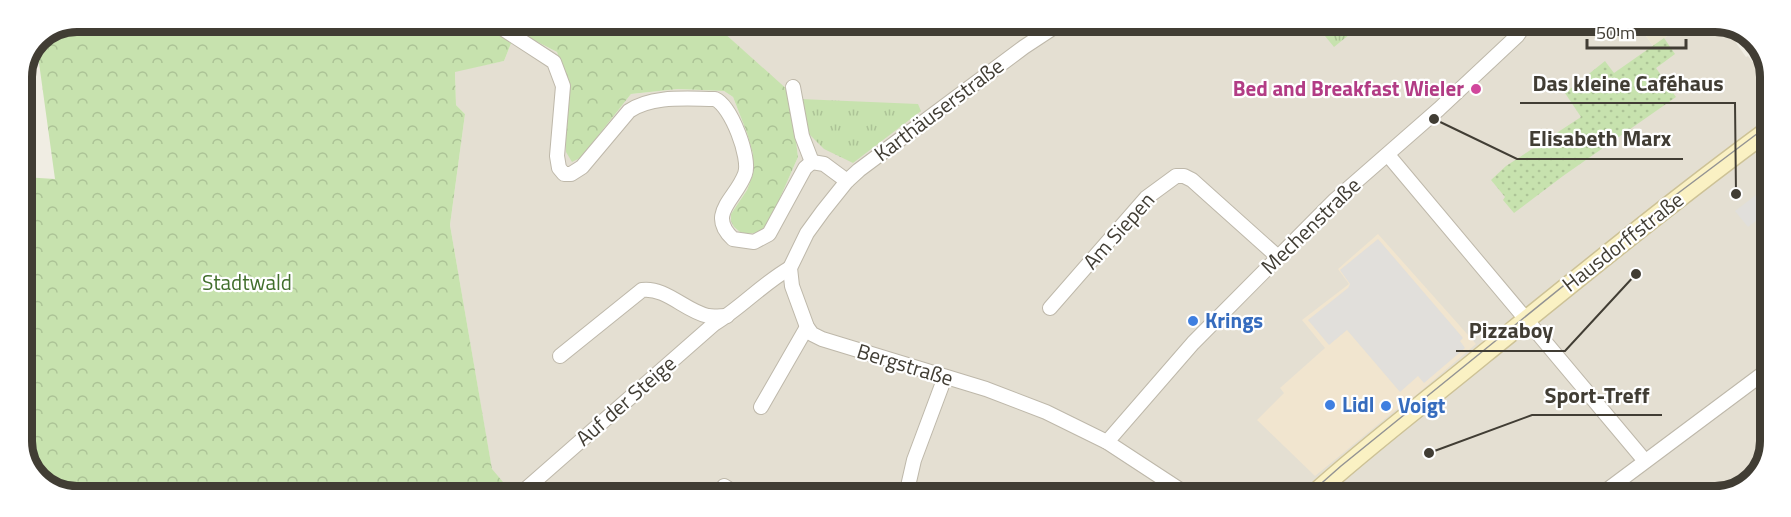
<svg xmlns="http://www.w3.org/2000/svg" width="1791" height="517" viewBox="0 0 1791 517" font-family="'Titillium Web',sans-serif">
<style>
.residential{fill:#e4dfd2}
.commercial{fill:#f1e5cf}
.education{fill:#e9e3ce}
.grass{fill:url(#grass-tufts)}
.forest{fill:url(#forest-crowns)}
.park{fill:url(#park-dots)}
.parking{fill:#e1dfdb}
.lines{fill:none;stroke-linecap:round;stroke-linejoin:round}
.street-casing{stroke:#beb8aa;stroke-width:16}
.secondary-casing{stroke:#cdc296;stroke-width:21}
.street{stroke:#fff;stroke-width:14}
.secondary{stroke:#faf1c3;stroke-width:18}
.tram{stroke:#939393;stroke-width:1.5}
.hotel-dot{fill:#d1479c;stroke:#fff;stroke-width:2}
.shop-dot{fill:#3f7fe0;stroke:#fff;stroke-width:2}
.labels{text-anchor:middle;stroke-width:4.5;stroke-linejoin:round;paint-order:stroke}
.hotel-label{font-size:21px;font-weight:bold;fill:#b23c85;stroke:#fff;text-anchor:end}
.street-label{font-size:21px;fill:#413d34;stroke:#fff}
.park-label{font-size:21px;fill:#416e2c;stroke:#fff}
.shop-label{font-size:21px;font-weight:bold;fill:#366cbe;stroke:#fff;text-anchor:start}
.rim{fill:none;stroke:#413d34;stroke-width:8}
.leader{fill:none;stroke:#413d34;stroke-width:2}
.callout-dot{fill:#413d34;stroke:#fff;stroke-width:2}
.callout-label{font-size:22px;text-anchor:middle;font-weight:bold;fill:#413d34;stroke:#fff;stroke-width:4.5;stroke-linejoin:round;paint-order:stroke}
</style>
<defs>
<pattern id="grass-tufts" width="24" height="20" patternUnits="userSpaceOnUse" patternTransform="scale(1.5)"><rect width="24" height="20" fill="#c7e2ae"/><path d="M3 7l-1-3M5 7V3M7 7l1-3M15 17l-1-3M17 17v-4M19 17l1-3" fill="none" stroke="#acc396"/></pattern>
<pattern id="forest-crowns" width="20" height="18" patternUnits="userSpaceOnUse" patternTransform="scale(1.5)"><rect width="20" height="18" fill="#c7e2ae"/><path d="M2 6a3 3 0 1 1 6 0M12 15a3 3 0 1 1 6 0" fill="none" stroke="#acc396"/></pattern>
<pattern id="park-dots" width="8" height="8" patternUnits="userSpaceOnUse" patternTransform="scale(1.5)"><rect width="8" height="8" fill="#c7e2ae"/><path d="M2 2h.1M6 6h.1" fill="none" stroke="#acc396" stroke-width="1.8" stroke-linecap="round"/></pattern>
</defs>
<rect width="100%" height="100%" fill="#f0ede3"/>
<!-- residential -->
<polygon class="residential" points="712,22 1637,23 1653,46 1686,23 1722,23 1746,57 1748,56 1762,74 1761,76 1770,88 1768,454 1748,484 1714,496 514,495 492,470 450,225 465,114 456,105 455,71 504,61 516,31 557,52 566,81 566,152 584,156 590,146 631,94 678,89 724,91 733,97 747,133 753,154 753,174 747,190 731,214 734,227 740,232 747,234 773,214 798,157 790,93"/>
<!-- commercial -->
<polygon class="commercial" points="1378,234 1476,344 1409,401 1408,400 1315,476 1257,420 1284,393 1280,388 1325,348 1302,320 1349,284 1338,269"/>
<!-- education -->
<polygon class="education" points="1637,23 1686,23 1653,46"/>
<!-- grass -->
<g class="grass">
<polygon points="1329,22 1365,22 1334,47 1325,36 1334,29"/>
<polygon points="800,99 918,104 921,111 853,163 824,149 806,131"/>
</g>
<!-- forest -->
<polygon class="forest" points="77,21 712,22 790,92 798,157 773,214 767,224 760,232 747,234 740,232 734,227 731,221 731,214 747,190 753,174 753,154 747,133 733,97 724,91 678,89 631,94 590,146 584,156 572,162 566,152 566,81 557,52 516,31 504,61 455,72 456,105 465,114 450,225 492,469 514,495 63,494 35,477 21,447 21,180 23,177 55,179 36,41 38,37"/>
<!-- park -->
<polygon class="park" points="1664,38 1675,54 1656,68 1676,97 1563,176 1514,213 1503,200 1505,197 1491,180 1506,166 1581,117 1565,93 1605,61 1614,73"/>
<!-- parking -->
<g class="parking">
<polygon points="1769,185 1769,211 1748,227 1735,211"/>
<polygon points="1378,239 1463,338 1460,341 1465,348 1424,383 1418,376 1400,392 1347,330 1329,345 1308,320 1348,288 1350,284 1340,270"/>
</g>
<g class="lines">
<defs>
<g id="street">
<path d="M491 21 554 62 563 86 557 156 559 168 564 174H571L582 167 629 111C653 95 687 99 715 99 731 106 751 158 745 174 736 199 706 214 733 239L754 242 769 234 805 168 812 162"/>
<polyline points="1062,22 1024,47 859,170 847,181 823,211 807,233 790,268 792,286 807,327 812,334 822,339 986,389 1046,412 1107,442 1188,495"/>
<polyline points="1747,35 1764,60"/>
<polyline points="793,87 802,136 812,162"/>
<path d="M21 150C31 125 27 95 24 69"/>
<polyline points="1388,155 1645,461"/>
<polyline points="812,162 824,164 847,181"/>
<polyline points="1050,308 1146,198 1176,176 1184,176 1192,180 1278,257"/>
<path d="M560 356 642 290C666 287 685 311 708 316 714 317 721 316 727 316"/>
<polyline points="761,407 807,327"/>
<polyline points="1107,442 1193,343 1335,200 1439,109 1517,36 1526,23"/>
<polyline points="724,486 738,495"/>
<path d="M527 488 714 324C741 308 762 284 790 268"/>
<polyline points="906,495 914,460 945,377"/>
<polyline points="1599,496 1769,369"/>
</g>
<path id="secondary" d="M1312 496C1367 446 1427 401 1484 354 1578 278 1672 201 1770 129"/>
</defs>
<!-- street casing -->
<use href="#street" class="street-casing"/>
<!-- secondary casing -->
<use href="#secondary" class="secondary-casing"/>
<!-- street -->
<use href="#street" class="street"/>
<!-- secondary -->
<use href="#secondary" class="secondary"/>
<!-- tram -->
<polyline class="tram" points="1307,496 1341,466 1673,197 1770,124"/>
</g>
<!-- markers -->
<circle class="hotel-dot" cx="1476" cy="89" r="6"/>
<g class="shop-dot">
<circle cx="1193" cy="321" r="6"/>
<circle cx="1330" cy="405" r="6"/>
<circle cx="1386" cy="406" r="6"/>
</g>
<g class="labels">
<!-- hotel labels -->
<g class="hotel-label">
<text x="1464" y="96">Bed and Breakfast Wieler</text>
</g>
<!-- street labels -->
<g class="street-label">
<text transform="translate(939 110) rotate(-37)" y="7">Karthäuserstraße</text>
<text transform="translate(1311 226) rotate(-44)" y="7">Mechenstraße</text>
<text transform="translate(1119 231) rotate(-48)" y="7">Am Siepen</text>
<text transform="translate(1623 242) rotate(-38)" y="7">Hausdorffstraße</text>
<text transform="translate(905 365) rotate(17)" y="7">Bergstraße</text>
<text transform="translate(626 401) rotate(-41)" y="7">Auf der Steige</text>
</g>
<!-- park labels -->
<g class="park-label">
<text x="247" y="290">Stadtwald</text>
</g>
<!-- shop labels -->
<g class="shop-label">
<text x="1205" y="328">Krings</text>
<text x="1342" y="412">Lidl</text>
<text x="1398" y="413">Voigt</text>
</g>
</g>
<!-- crop -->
<path d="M0 0H1791V517H0ZM77 32H1715A45 45 0 0 1 1760 77V441A45 45 0 0 1 1715 486H77A45 45 0 0 1 32 441V77A45 45 0 0 1 77 32Z" fill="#fff" fill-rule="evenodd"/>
<path class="rim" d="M77 32H1715A45 45 0 0 1 1760 77V441A45 45 0 0 1 1715 486H77A45 45 0 0 1 32 441V77A45 45 0 0 1 77 32Z"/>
<!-- callouts -->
<path class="leader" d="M1736 194L1735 103H1520M1434 119L1517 159H1683M1636 274L1565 351H1456M1429 453L1532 415H1662"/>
<g class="callout-dot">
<circle cx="1736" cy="194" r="6"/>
<circle cx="1434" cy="119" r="6"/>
<circle cx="1636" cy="274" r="6"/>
<circle cx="1429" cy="453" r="6"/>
</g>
<g class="callout-label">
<text x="1628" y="91">Das kleine Caféhaus</text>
<text x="1600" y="146">Elisabeth Marx</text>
<text x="1511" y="338">Pizzaboy</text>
<text x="1597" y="403">Sport-Treff</text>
</g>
<!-- scale -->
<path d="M1587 39v9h99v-9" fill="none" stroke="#413d34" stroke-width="3"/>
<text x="1596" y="39" font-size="18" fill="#413d34" stroke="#ffffff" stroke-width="4.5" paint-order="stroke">50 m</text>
</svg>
